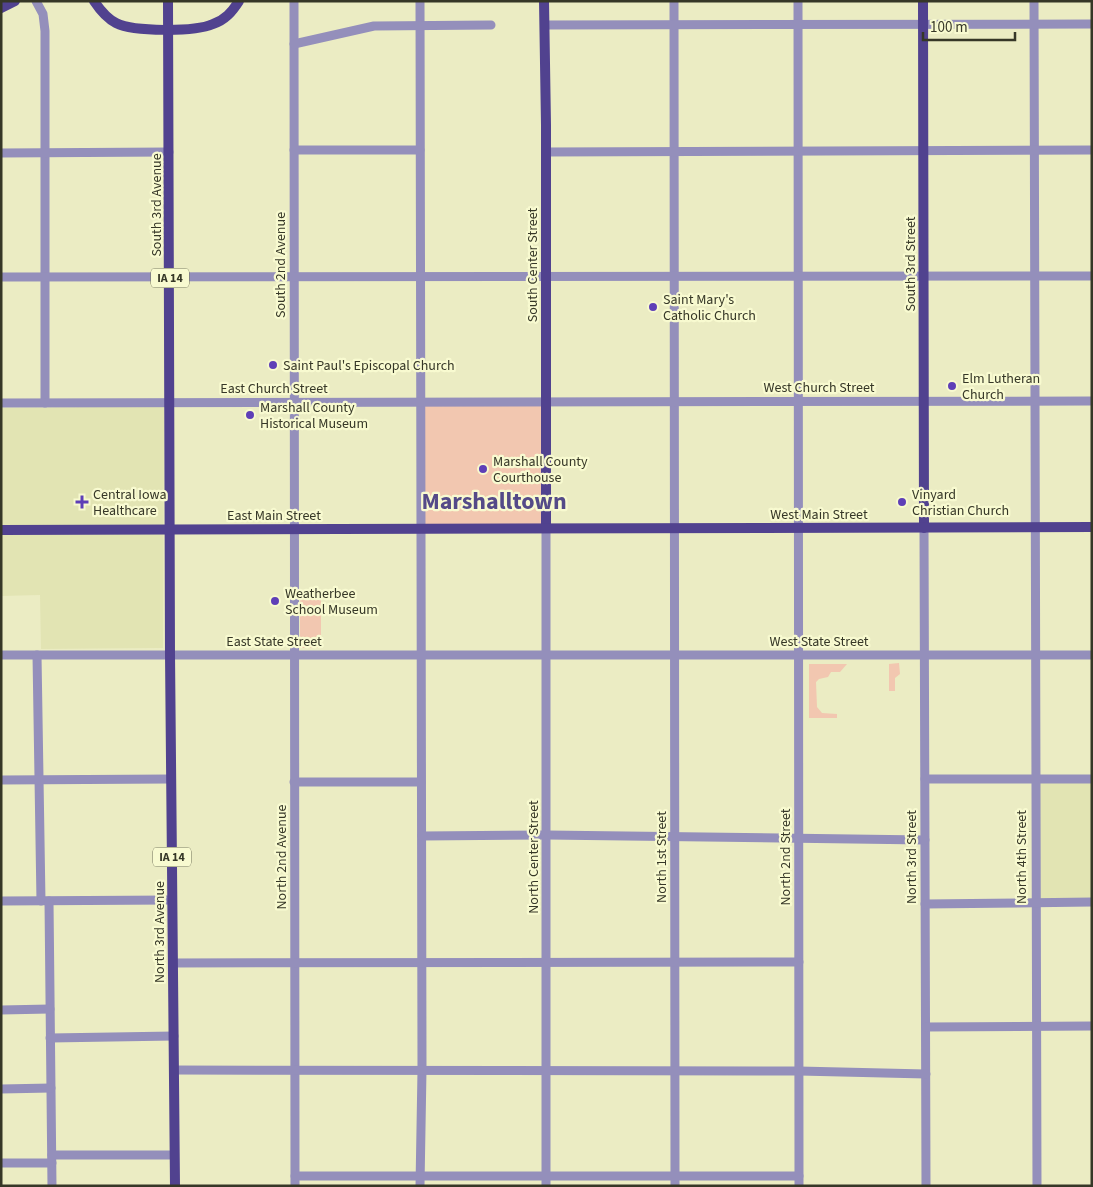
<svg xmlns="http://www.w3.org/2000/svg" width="1093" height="1187" viewBox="0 0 1093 1187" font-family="'Source Sans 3',sans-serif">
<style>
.built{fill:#e2e4b3}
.green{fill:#f2c7b0}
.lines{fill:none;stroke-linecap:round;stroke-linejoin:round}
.minor{stroke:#948fbb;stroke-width:9}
.major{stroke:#51428f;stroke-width:10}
.poi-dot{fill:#5e3fb7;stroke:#f8fad0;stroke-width:2}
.labels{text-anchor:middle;stroke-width:4.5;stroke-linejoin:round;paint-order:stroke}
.shield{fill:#f8fad0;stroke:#70725a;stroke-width:1}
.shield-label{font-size:12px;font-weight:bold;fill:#363727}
.street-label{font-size:14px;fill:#363727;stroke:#f8fad0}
.poi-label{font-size:14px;fill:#363727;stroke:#f8fad0;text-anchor:start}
.town-label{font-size:24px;font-weight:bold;fill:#544a88;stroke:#f8fad0}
</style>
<rect width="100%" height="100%" fill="#ebecc3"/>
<!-- built -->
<g class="built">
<polygon points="164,406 163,648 41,649 40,595 1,596 1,408"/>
<rect x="1035" y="779" width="57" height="123"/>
</g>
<!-- green -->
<g class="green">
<polygon points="546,400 546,528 421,529 421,401"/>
<rect x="300" y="595" width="21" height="53"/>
<polygon points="899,663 900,674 895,678 895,691 889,691 889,664"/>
<polygon points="809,664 847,664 840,672 831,672 828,677 819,679 816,682 817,707 822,713 837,714 837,718 809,718"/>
</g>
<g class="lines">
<!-- minor -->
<g class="minor">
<polyline points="36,1 43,14 45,31 45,403"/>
<polyline points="294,1 295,1186"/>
<polyline points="420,1 422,1070 420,1186"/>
<polyline points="674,1 675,1186"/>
<polyline points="798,1 799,1186"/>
<polyline points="1034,1 1037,1186"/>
<polyline points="545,25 1092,24"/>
<polyline points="294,44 374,26 491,25"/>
<polyline points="294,150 420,150"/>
<polyline points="546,152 1092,150"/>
<polyline points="1,153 169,152"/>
<polyline points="1,277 1092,276"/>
<polyline points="1,403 1092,401"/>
<polyline points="924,528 926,1186"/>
<polyline points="1,655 1092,655"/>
<polyline points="37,655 41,901"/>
<polyline points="925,779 1092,779"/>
<polyline points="1,780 171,779"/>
<polyline points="294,782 421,782"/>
<polyline points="422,836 547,835 925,840"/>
<polyline points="1,901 172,900"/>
<polyline points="49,901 52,1186"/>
<polyline points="925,904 1092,902"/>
<polyline points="173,963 799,962"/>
<polyline points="1,1010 50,1009"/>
<polyline points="926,1027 1092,1026"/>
<polyline points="50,1038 174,1036"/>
<polyline points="174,1070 799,1071 926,1074"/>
<polyline points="1,1089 51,1088"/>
<polyline points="52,1155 174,1155"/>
<polyline points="1,1163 52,1163"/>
<polyline points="295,1176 799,1176"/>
<polyline points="546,1186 546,528"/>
</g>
<!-- major -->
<g class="major">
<path d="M94 1C100 10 106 18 116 23 134 32 195 32 213 24 225 20 232 12 239 1"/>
<polyline points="168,1 170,654 175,1186"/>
<polyline points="544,1 546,125 546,528"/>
<polyline points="923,1 924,528"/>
<polyline points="1,8 15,1"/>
<polyline points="1,530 1092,527"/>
</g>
</g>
<!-- markers -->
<g class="poi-dot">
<circle cx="653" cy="307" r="5"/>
<circle cx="273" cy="365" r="5"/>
<circle cx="952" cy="386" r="5"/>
<circle cx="250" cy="415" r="5"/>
<circle cx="483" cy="469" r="5"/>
<path d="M79.5 494.5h5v5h5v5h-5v5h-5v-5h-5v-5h5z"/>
<circle cx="902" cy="502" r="5"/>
<circle cx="275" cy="601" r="5"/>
</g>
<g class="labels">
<!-- shield labels -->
<g class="shield">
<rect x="151" y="268.5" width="38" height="19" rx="4"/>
<rect x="153" y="847.5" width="38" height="19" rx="4"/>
</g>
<g class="shield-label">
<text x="170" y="282">IA 14</text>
<text x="172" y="861">IA 14</text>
</g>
<!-- street labels -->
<g class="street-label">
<text transform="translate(156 205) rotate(-90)" y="5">South 3rd Avenue</text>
<text transform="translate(910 264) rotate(-90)" y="5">South 3rd Street</text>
<text transform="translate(280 265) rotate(-90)" y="5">South 2nd Avenue</text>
<text transform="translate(532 265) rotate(-90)" y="5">South Center Street</text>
<text x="819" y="392">West Church Street</text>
<text x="274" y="393">East Church Street</text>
<text x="819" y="519">West Main Street</text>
<text x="274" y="520">East Main Street</text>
<text x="274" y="646">East State Street</text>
<text x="819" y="646">West State Street</text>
<text transform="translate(281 857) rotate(-90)" y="5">North 2nd Avenue</text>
<text transform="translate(533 857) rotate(-90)" y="5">North Center Street</text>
<text transform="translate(661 857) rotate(-90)" y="5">North 1st Street</text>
<text transform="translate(785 857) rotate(-90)" y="5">North 2nd Street</text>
<text transform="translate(911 857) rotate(-90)" y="5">North 3rd Street</text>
<text transform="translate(1021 857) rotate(-90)" y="5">North 4th Street</text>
<text transform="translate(159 932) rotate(-90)" y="5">North 3rd Avenue</text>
</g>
<!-- poi labels -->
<g class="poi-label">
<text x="663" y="304">Saint Mary's<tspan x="663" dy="16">Catholic Church</tspan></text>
<text x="283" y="370">Saint Paul's Episcopal Church</text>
<text x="962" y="383">Elm Lutheran<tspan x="962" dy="16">Church</tspan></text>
<text x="260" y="412">Marshall County<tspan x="260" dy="16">Historical Museum</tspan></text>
<text x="493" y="466">Marshall County<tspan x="493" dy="16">Courthouse</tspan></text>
<text x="93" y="499">Central Iowa<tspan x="93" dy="16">Healthcare</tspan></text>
<text x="912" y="499">Vinyard<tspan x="912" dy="16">Christian Church</tspan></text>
<text x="285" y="598">Weatherbee<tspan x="285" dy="16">School Museum</tspan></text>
</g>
<!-- town labels -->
<g class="town-label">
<text x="494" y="509">Marshalltown</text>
</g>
</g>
<!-- border -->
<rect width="1093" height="1187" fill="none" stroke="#363727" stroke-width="5"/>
<!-- scale -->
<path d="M923 32v8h92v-8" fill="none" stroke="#363727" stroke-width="2.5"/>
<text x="930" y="32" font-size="15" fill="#363727" stroke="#f8fad0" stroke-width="4" paint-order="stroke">100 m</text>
</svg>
